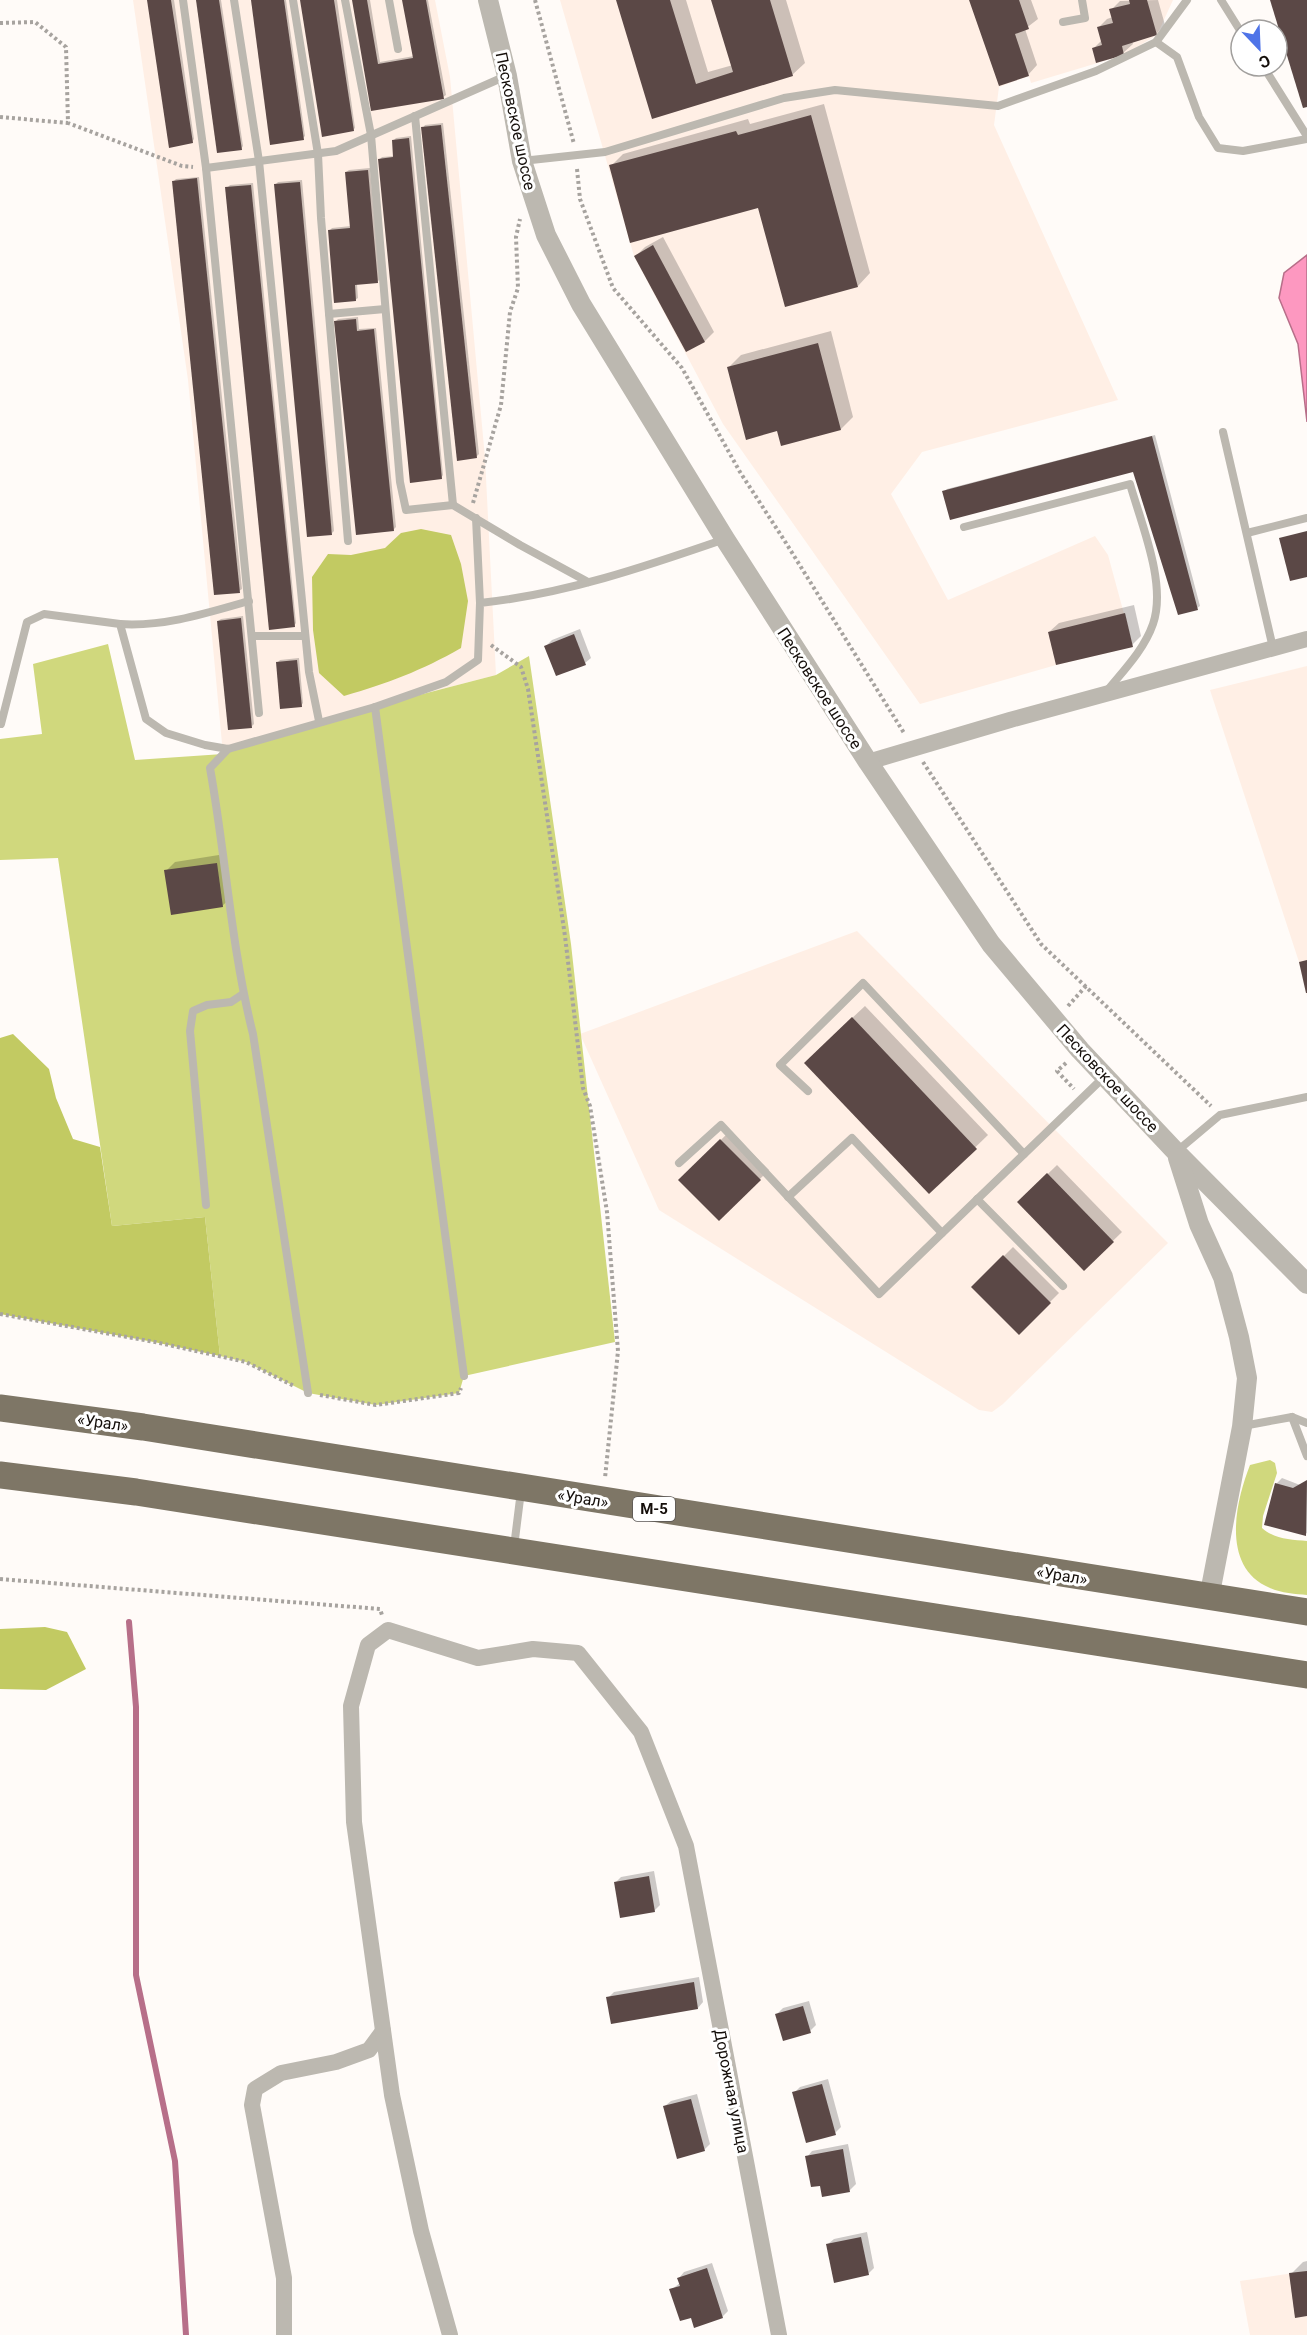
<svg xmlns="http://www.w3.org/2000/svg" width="1307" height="2335" viewBox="0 0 1307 2335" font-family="Roboto,sans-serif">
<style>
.built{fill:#ffefe5}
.green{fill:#d0d87d}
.forest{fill:#c2ca62}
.water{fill:#fd98c0;stroke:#b76f89;stroke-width:1.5}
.shadow{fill:#0003}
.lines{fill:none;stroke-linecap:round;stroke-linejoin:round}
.stream{stroke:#b76f89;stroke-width:6}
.building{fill:#5b4846}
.path{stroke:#a7a39f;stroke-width:4;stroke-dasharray:3 3;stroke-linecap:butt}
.service{stroke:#bcb8b0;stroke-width:8}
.minor{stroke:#bcb8b0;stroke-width:16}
.tertiary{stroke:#bcb8b0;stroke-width:20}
.trunk{stroke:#7e7666;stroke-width:27}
.labels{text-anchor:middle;stroke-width:6;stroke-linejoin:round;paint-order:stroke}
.shield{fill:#fff;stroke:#5a5654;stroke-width:1.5}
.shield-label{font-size:15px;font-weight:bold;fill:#140e0a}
.street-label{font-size:16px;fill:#140e0a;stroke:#fff}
</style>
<rect width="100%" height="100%" fill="#fffbf8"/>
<!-- built -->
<g class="built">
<polygon points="133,0 435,0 450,77 485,458 496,675 319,721 223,754 188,380"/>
<polygon points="560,0 1173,0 1157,35 1124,55 1031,83 1029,76 999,87 994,125 1118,400 922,452 891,494 948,600 1095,536 1108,555 1133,647 1056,665 920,704 723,424 634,256"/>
<polygon points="1307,666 1307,996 1299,962 1210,690"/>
<polygon points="857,931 1168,1243 1003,1404 992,1412 979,1410 659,1210 580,1034"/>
<polygon points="1307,2271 1307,2335 1250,2335 1240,2281"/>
</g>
<!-- green -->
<g class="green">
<polygon points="108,644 135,760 223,754 319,721 496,675 529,656 571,944 615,1342 464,1376 459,1393 376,1405 308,1393 246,1362 220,1356 205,1217 112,1226 58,858 0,860 0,739 42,734 33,664"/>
<path d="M1270 1460 1275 1463 1277 1473 1263 1516 1262 1528C1274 1539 1291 1540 1307 1541V1595C1296 1594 1281 1593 1270 1588 1221 1568 1235 1503 1250 1465Z"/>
</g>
<!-- forest -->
<g class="forest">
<path d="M421 529 451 535 461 564 468 601 461 648C421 671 388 683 344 696L319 673 313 630 312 577 328 554 351 555 385 548 401 533Z"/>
<polygon points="13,1034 49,1069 56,1098 73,1139 100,1147 112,1226 205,1217 220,1356 154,1342 0,1314 0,1038"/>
<polygon points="45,1627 67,1632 86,1669 46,1690 0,1689 0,1629"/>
</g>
<!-- water -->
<polygon class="water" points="1307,255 1307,422 1298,344 1279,298 1284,273"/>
<!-- shadow -->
<g class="shadow">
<polygon points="148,0 174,0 194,139 192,142"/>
<polygon points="197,0 221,0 243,146 241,149"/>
<polygon points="252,0 286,0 305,136 303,138"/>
<polygon points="301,0 337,0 355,128 353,130"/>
<polygon points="353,0 370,0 380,62 414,56 403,0 428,0 446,95 443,97 372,109"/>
<polygon points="617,0 686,0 708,72 733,65 713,0 786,0 805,63 792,75 653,117"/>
<polygon points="971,0 1031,0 1038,19 1025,29 1037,65 1028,75"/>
<polygon points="1158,0 1165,25 1156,34 1132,41 1133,44 1123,53 1094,48 1102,40 1098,28 1107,19 1113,17 1111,10 1120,1"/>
<polygon points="824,104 870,273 858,286 759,206 611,166 623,154 748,119 750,124"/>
<polygon points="443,123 479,454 476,457 423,128 425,125"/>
<polygon points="411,136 443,475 441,478 380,159 382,157 395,156 393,141 396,138"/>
<polygon points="370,168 380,279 377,282 357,284 358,298 355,300 330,230 332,228 351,226 346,172 349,170"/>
<polygon points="199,177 242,589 239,591 173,182 176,179"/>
<polygon points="302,180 334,531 332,533 276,184 278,182"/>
<polygon points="253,183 296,623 294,626 227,188 230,185"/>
<polygon points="663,237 714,332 705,341 687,350 636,256 645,247"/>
<polygon points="358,317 359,329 376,328 396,527 393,530 336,321 338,319"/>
<polygon points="831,331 853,417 841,429 778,430 728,368 741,355"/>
<polygon points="1155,435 1200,606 1197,608 1134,470 944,492 947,489"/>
<polygon points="1134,605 1141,636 1132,645 1049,632 1059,623"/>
<polygon points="243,616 254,724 252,726 218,621 221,619"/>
<polygon points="580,629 591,658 585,663 546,646 552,640"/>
<polygon points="299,658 303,703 301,706 278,662 280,660"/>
<polygon points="225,854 232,897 222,906 166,871 175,862"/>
<polygon points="865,1006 988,1135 929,1192 818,1050"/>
<polygon points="730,1131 769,1170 719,1219 680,1180"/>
<polygon points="1057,1165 1122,1232 1084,1269 1019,1202"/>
<polygon points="1013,1247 1059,1293 1019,1333 973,1287"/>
<polygon points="1282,1478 1300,1485 1307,1481 1307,1533 1305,1534 1276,1484"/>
<polygon points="654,1871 660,1905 654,1911 615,1883 621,1877"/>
<polygon points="699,1977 703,2002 698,2008 608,1998 614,1992"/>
<polygon points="809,2001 816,2025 810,2031 777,2014 783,2008"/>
<polygon points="828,2079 841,2127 835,2133 794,2093 800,2087"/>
<polygon points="697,2094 710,2144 704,2150 665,2106 671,2101"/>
<polygon points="848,2144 856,2184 850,2190 821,2184 807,2157 812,2151"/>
<polygon points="867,2232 874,2268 868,2274 828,2244 834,2239"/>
<polygon points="1307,2261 1307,2315 1291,2274 1303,2262"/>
<polygon points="712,2263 728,2311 722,2317 692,2316 671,2290 680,2283 679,2278 684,2272"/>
</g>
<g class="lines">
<!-- stream -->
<polyline class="stream" points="129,1622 136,1707 136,1975 175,2161 186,2335"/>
</g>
<!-- building -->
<g class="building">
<polygon points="147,0 171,0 193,143 169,148"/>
<polygon points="196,0 219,0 242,150 217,153"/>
<polygon points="251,0 284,0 304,140 270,145"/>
<polygon points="300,0 334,0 354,131 322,137"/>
<polygon points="352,0 367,0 378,64 413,58 402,0 426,0 444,99 371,111"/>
<polygon points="616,0 670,0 696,84 733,72 711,0 770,0 793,76 652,119"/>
<polygon points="969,0 1019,0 1029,29 1015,34 1029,76 999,86"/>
<polygon points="1129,0 1147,0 1157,35 1122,46 1124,55 1096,63 1092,48 1102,45 1097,27 1113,23 1109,9 1130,4"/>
<polygon points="1270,0 1307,0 1307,107 1303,108"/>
<polygon points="811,115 858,287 785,307 758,208 630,243 609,165 736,131 738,135"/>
<polygon points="441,125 477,458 457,461 421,127"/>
<polygon points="409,138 442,479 410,483 378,159 393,157 392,140"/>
<polygon points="368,170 378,283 355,285 356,301 334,303 328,230 350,228 345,172"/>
<polygon points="197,178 240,593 214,595 172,181"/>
<polygon points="300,182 332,535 307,537 274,184"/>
<polygon points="251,185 295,627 269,630 225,187"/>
<polygon points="653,245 705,342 686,352 634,256"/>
<polygon points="356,319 357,331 374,329 394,531 356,535 334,321"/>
<polygon points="818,343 841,430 781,446 777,431 746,440 727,367"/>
<polygon points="1152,436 1198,610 1178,615 1133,472 950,520 942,491"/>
<polygon points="1307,531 1307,577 1290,581 1279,538"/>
<polygon points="1125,613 1133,647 1056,665 1048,632"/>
<polygon points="241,618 252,728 228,730 217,621"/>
<polygon points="574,634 586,665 556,676 544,646"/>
<polygon points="297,660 302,707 280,709 276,662"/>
<polygon points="217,863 223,907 171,915 164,870"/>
<polygon points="1307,960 1307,993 1306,993 1299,962"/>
<polygon points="852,1017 977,1149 929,1194 804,1063"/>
<polygon points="720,1139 761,1180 719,1221 678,1180"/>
<polygon points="1047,1173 1114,1242 1084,1271 1017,1202"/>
<polygon points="1003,1255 1051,1303 1019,1335 971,1287"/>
<polygon points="1307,1480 1306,1536 1264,1525 1275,1483 1293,1488"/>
<polygon points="649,1876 655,1912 620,1918 614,1882"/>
<polygon points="694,1982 698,2009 611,2024 606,1997"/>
<polygon points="803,2006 811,2033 783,2041 775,2014"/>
<polygon points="822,2084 836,2135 806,2143 792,2092"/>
<polygon points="691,2099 705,2151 677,2159 663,2106"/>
<polygon points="843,2149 850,2192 822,2197 820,2186 811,2187 805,2156"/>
<polygon points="861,2237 869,2275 834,2283 826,2244"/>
<polygon points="707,2268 723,2318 694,2328 691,2318 680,2321 669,2289 680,2286 677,2278"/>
<polygon points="1307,2271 1307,2316 1295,2318 1289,2273"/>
</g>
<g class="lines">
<!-- path -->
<g class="path">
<polyline points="535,0 574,144"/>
<polyline points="0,23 35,22 66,47 68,123 182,166 193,167"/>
<polyline points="0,117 68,123"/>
<polyline points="577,169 580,199 613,288 682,368 740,472 786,543 904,733"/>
<polyline points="473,503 501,405 510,312 518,288 516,237 520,219"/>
<polyline points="491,645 521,667 528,689 565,936 583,1088 590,1106 607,1212 618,1351 605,1478"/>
<polyline points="923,762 1041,944 1211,1106"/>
<polyline points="1068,1006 1086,986"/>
<polyline points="1066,1063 1057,1071 1074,1089"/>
<polyline points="0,1314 155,1342 246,1362 294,1386"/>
<polyline points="320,1395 376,1405 459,1393 461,1388"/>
<polyline points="0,1579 380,1609 382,1615"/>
</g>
<!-- service -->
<g class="service">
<polyline points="183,0 206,168 259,713"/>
<polyline points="234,0 259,161 309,672 319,721"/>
<polyline points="293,0 318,154 321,218 348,541"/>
<polyline points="345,0 371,135 400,482 406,510 453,505 520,545 588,582"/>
<polyline points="389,0 398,49"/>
<polyline points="1221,0 1241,32"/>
<polyline points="1063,22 1085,18 1082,0"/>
<polyline points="1156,42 1177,57 1199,117 1218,148 1243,151 1307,139"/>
<polyline points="1263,66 1307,136"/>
<polyline points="415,116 453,505"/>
<polyline points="522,161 605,152 784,98 835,90 998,106 1096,71 1156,42 1187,0"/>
<polyline points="206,168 336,151 506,76"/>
<polyline points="329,314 385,309"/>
<polyline points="1223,432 1273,648"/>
<polyline points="476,518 480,603"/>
<path d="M964 527 1130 484C1141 523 1167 584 1153 624 1144 650 1123 671 1106 692"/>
<polyline points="1247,533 1307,518"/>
<path d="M120 624C164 627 207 613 249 601"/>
<polyline points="252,636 305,636"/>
<polyline points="375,707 464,1376"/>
<path d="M1 724 27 622 44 614 120 624 146 719 166 733 205 745 228 749 375 707 446 682 478 660 480 603C565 594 644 567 725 539"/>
<path d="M228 749 210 768C226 857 231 947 253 1034L308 1393"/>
<polyline points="808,1091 780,1065 863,983 1024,1154"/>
<polyline points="1176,1152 1220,1115 1307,1097"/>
<polyline points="679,1163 721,1125 879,1294 1105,1076"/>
<polyline points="788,1197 852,1138 942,1233"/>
<polyline points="977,1199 1063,1286"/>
<polyline points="206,1205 190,1031 193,1011 207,1005 231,1002 243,994"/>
<polyline points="1292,1417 1307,1456"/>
<polyline points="1243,1426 1292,1417 1307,1423"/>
<polyline points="514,1547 521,1491"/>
</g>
<!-- minor -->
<g class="minor">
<polyline points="868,762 1010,720 1307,639"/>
<polyline points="284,2335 284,2278 252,2105 255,2089 281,2073 336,2062 369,2050 383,2031"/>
<polyline points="450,2335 421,2231 392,2095 354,1822 351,1706 368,1645 388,1630 478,1658 533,1649 578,1653 641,1732 686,1846 779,2335"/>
</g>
<!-- tertiary -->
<g class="tertiary">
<polyline points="488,0 507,76 522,161 546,235 581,304 725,539 868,762 991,944 1080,1050 1176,1152 1307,1284"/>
<polyline points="1178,1158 1199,1224 1223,1277 1239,1337 1247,1378 1242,1427 1209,1598"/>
</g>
<!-- trunk -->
<g class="trunk">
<polyline points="0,1408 143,1427 1307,1612"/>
<polyline points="0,1475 136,1492 1307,1675"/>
</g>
</g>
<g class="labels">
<!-- shield labels -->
<rect class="shield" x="633" y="1497" width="42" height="24" rx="4.5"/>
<g class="shield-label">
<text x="654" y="1514">М-5</text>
</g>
<!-- street labels -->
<g class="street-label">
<text transform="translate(516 121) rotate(78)" y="6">Песковское шоссе</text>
<text transform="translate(820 688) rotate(57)" y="6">Песковское шоссе</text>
<text transform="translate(1108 1078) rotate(47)" y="6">Песковское шоссе</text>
<text transform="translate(103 1422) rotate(8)" y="6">«Урал»</text>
<text transform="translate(583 1498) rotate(9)" y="6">«Урал»</text>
<text transform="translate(1062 1575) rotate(9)" y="6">«Урал»</text>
<text transform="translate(732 2091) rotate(79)" y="6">Дорожная улица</text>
</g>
</g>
<!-- north arrow -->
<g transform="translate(1259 48) rotate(157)"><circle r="28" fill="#ffffff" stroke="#a19f9d" stroke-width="1.5"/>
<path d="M0-4.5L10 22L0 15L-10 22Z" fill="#4f74e8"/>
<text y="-9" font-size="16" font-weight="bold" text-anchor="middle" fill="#140e0a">С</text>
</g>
</svg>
